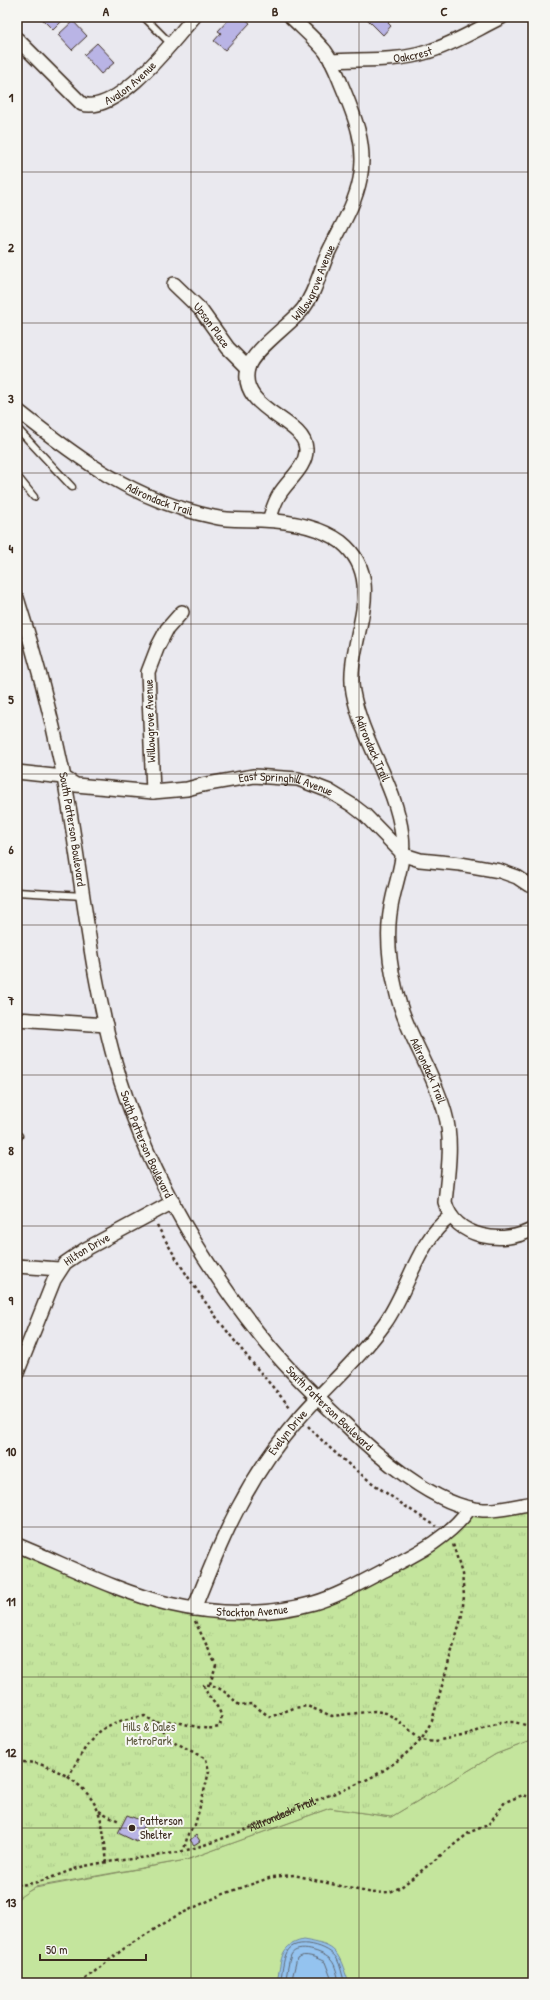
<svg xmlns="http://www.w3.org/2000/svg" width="550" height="2000" viewBox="0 0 550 2000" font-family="'Patrick Hand',sans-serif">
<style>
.grass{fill:#c4e59d;stroke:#80885e}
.park{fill:url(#park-tufts);stroke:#80885e}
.water{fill:#94c3ef;stroke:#70869b}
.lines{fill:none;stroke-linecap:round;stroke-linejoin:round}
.shore{stroke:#5f6772;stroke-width:1}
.building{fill:#b9b4e5;stroke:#3b2a1e}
.service-casing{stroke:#3b2a1e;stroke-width:9}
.minor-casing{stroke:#3b2a1e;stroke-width:16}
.path{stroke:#3b2a1e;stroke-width:2.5;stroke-dasharray:3 3;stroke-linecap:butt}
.service{stroke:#f6f6f2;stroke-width:6}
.minor{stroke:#f6f6f2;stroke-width:13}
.grid{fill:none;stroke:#3b2a1e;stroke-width:1;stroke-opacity:0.55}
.poi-dot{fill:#3b2a1e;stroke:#f6f6f2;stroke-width:1.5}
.labels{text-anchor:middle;stroke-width:4;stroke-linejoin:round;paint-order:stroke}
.street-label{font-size:12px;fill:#3b2a1e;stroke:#f6f6f2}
.park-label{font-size:12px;fill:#5d593e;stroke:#f6f6f2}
.poi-label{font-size:12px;fill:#3b2a1e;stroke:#f6f6f2;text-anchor:start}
.neatline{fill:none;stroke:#3b2a1e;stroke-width:1.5}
.grid-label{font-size:13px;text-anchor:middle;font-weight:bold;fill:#3b2a1e}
</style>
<defs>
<pattern id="park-tufts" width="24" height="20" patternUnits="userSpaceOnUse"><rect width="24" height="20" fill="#c4e59d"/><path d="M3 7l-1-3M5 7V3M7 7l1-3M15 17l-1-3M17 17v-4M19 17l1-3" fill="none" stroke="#a9c587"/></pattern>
</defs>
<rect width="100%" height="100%" fill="#eae9ef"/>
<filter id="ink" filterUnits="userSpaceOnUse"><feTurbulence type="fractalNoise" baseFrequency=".025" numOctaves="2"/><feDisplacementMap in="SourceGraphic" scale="8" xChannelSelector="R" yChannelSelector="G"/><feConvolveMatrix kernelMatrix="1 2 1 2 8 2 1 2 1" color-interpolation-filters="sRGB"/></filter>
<g filter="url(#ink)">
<!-- grass -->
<polygon class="grass" points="533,1740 533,1773 531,1776 533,1777 533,1983 17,1983 17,1897 35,1888 186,1860 330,1808 391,1817 496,1754"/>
<!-- park -->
<polygon class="park" points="533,1503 533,1740 496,1754 391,1817 330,1808 186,1860 35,1887 17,1899 17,1545 168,1604 289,1609 388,1568 470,1508"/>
<!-- water -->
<path class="water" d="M303 1940C339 1946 337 1951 349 1983H276C283 1962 277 1946 303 1940Z"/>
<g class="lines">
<!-- shore -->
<g class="shore">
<path d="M280 1983C282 1975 283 1959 287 1952 295 1936 330 1946 337 1959 341 1966 342 1976 345 1983"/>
<path d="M285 1983C287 1975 288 1963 291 1955 297 1943 324 1952 331 1960 336 1965 337 1976 340 1983"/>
<path d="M291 1983 297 1958C305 1952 317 1958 325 1962L333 1983"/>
</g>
</g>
<!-- building -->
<g class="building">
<polygon points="40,17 66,17 53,30"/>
<polygon points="231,17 243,17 250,23 225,50 214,41 221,33 218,31"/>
<polygon points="365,17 394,17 388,23 391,26 383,35"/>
<polygon points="73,21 87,36 72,50 58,35"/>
<polygon points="97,43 115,62 101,74 84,55"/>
<polygon points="127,1815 145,1822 137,1842 118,1833"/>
<polygon points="196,1835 200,1841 194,1845 190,1840"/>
</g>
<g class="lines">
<defs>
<g id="service">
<polyline points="144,17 171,44"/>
<polyline points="17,428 72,487"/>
<polyline points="17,476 34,497"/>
<polyline points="17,892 83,896"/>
<polyline points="17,1136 19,1136"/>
</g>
<g id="minor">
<path id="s2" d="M17 39 82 104C118 115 173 41 194 17"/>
<path id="s3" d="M331 61C362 59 397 62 427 52 454 44 477 29 502 17"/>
<path id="s4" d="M174 284 200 309 228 348 248 368"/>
<path id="s5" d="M17 410C80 460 133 500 214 517 229 521 245 519 261 520 287 521 319 526 341 542 391 582 344 643 353 692 362 742 396 784 402 835 405 858 398 875 393 897 386 926 388 957 395 986 404 1031 433 1069 445 1113 453 1140 448 1173 445 1202 454 1238 504 1246 533 1229"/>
<path id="s6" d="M269 520C272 512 274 503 279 495 287 481 307 467 306 449 305 419 237 410 248 368 252 351 291 324 303 309 316 292 320 270 329 251 340 228 355 205 360 179 367 146 355 117 342 86 337 74 333 62 325 51 315 39 302 28 291 17"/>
<path id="s7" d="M17 598C36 657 52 717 64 778 82 873 89 969 115 1062 143 1161 196 1255 260 1335 284 1366 313 1394 342 1421 375 1454 435 1507 483 1510 499 1511 517 1506 533 1503"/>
<path id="s8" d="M17 772 63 777 76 785 153 792 187 789 202 785 254 776 298 779 329 791 352 805 365 815 404 855 420 860 460 864 500 871 517 877 529 885"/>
<polyline points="153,792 148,672 158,646 167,629 182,612"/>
<polyline points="17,1019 106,1025"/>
<polyline points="17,1266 59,1269"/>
<path id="s9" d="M17 1373 54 1280 65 1263 84 1250 173 1202"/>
<path id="s10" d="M17 1545C66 1565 118 1592 169 1604 215 1615 268 1616 314 1603 338 1596 360 1583 383 1571 416 1554 448 1539 470 1508"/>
<path id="s11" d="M194 1609C222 1537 248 1476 300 1417 328 1385 360 1358 385 1323 409 1289 417 1241 451 1216"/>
</g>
</defs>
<!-- service casing -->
<use href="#service" class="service-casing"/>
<!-- minor casing -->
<use href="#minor" class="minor-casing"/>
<!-- path -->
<g class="path">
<path d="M157 1225C193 1292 241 1351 291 1408"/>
<path d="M308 1426C344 1465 391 1498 436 1526"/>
<polyline points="195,1621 216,1665 210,1684"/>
<path d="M156 1723C177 1716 197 1733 219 1727 228 1709 207 1701 204 1685 217 1683 230 1696 239 1705L252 1704 270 1717 294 1708 307 1706 332 1716 375 1711 386 1713 396 1719 421 1739 432 1721 462 1615 464 1596 462 1574 453 1544"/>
<path d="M17 1762C24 1762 32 1762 39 1764 62 1770 89 1788 98 1811 104 1826 105 1847 107 1863"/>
<path d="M68 1777C91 1738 96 1722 145 1716L156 1723 171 1740 206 1759 209 1771 206 1784 195 1825 188 1834 184 1850"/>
<polyline points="99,1811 119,1821"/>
<path id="s1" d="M17 1884C34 1887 63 1872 81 1867 114 1859 149 1859 183 1851 223 1841 261 1823 299 1807 348 1787 383 1780 421 1739L435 1741 467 1735 501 1722H514L533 1727"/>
<polyline points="80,1983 126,1947 176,1916 221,1895 272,1877 294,1875 348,1888 373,1893 390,1892 401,1887 470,1832 488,1825 505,1802 523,1795 533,1798"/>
</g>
<!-- service -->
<use href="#service" class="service"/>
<!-- minor -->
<use href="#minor" class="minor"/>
</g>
</g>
<!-- grid -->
<path class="grid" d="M191 17V1983M359 17V1983M17 172H533M17 323H533M17 473H533M17 624H533M17 774H533M17 925H533M17 1075H533M17 1226H533M17 1376H533M17 1527H533M17 1677H533M17 1828H533"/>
<!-- markers -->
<circle class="poi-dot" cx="132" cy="1828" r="4"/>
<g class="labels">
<!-- street labels -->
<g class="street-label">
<text dy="4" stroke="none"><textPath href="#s3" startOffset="82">Oakcrest</textPath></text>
<text dy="4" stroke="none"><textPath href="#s2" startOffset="147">Avalon Avenue</textPath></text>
<text dy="4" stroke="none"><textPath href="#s6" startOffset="297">Willowgrove Avenue</textPath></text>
<text dy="4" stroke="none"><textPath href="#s4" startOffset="56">Upson Place</textPath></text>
<text dy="4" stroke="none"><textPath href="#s5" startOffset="169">Adirondack Trail</textPath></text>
<text transform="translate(150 721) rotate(-92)" y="4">Willowgrove Avenue</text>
<text dy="4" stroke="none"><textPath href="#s5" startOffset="576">Adirondack Trail</textPath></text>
<text dy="4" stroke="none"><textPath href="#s8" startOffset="274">East Springhill Avenue</textPath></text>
<text dy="4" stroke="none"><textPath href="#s7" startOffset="238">South Patterson Boulevard</textPath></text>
<text dy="4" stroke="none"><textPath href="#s5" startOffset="912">Adirondack Trail</textPath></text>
<text dy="4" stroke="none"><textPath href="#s7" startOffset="563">South Patterson Boulevard</textPath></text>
<text dy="4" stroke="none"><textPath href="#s9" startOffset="146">Hilton Drive</textPath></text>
<text dy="4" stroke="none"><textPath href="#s7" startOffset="887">South Patterson Boulevard</textPath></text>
<text dy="4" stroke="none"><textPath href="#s11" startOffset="201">Evelyn Drive</textPath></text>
<text dy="4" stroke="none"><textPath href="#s10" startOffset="247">Stockton Avenue</textPath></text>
<text dy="4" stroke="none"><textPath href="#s1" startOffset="276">Adirondack Trail</textPath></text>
</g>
<!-- park labels -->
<g class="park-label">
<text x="149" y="1731">Hills &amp; Dales<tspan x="149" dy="14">MetroPark</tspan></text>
</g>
<!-- poi labels -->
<g class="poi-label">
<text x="140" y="1825">Patterson<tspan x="140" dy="14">Shelter</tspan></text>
</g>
</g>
<!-- margin -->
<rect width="550" height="2000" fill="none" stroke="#f6f6f2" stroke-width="44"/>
<!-- scale -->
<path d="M40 1954v6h106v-6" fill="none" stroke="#3b2a1e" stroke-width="2"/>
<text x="46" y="1954" font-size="12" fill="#3b2a1e" stroke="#f6f6f2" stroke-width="3" paint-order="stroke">50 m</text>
<rect x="22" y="22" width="506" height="1956" class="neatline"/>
<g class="grid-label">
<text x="106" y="16">A</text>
<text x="275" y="16">B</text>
<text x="444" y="16">C</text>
<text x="11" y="102">1</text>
<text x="11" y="252">2</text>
<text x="11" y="403">3</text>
<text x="11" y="553">4</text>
<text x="11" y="704">5</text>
<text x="11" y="854">6</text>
<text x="11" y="1005">7</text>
<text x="11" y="1155">8</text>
<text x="11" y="1305">9</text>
<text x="11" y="1456">10</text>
<text x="11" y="1606">11</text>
<text x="11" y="1757">12</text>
<text x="11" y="1907">13</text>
</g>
</svg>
